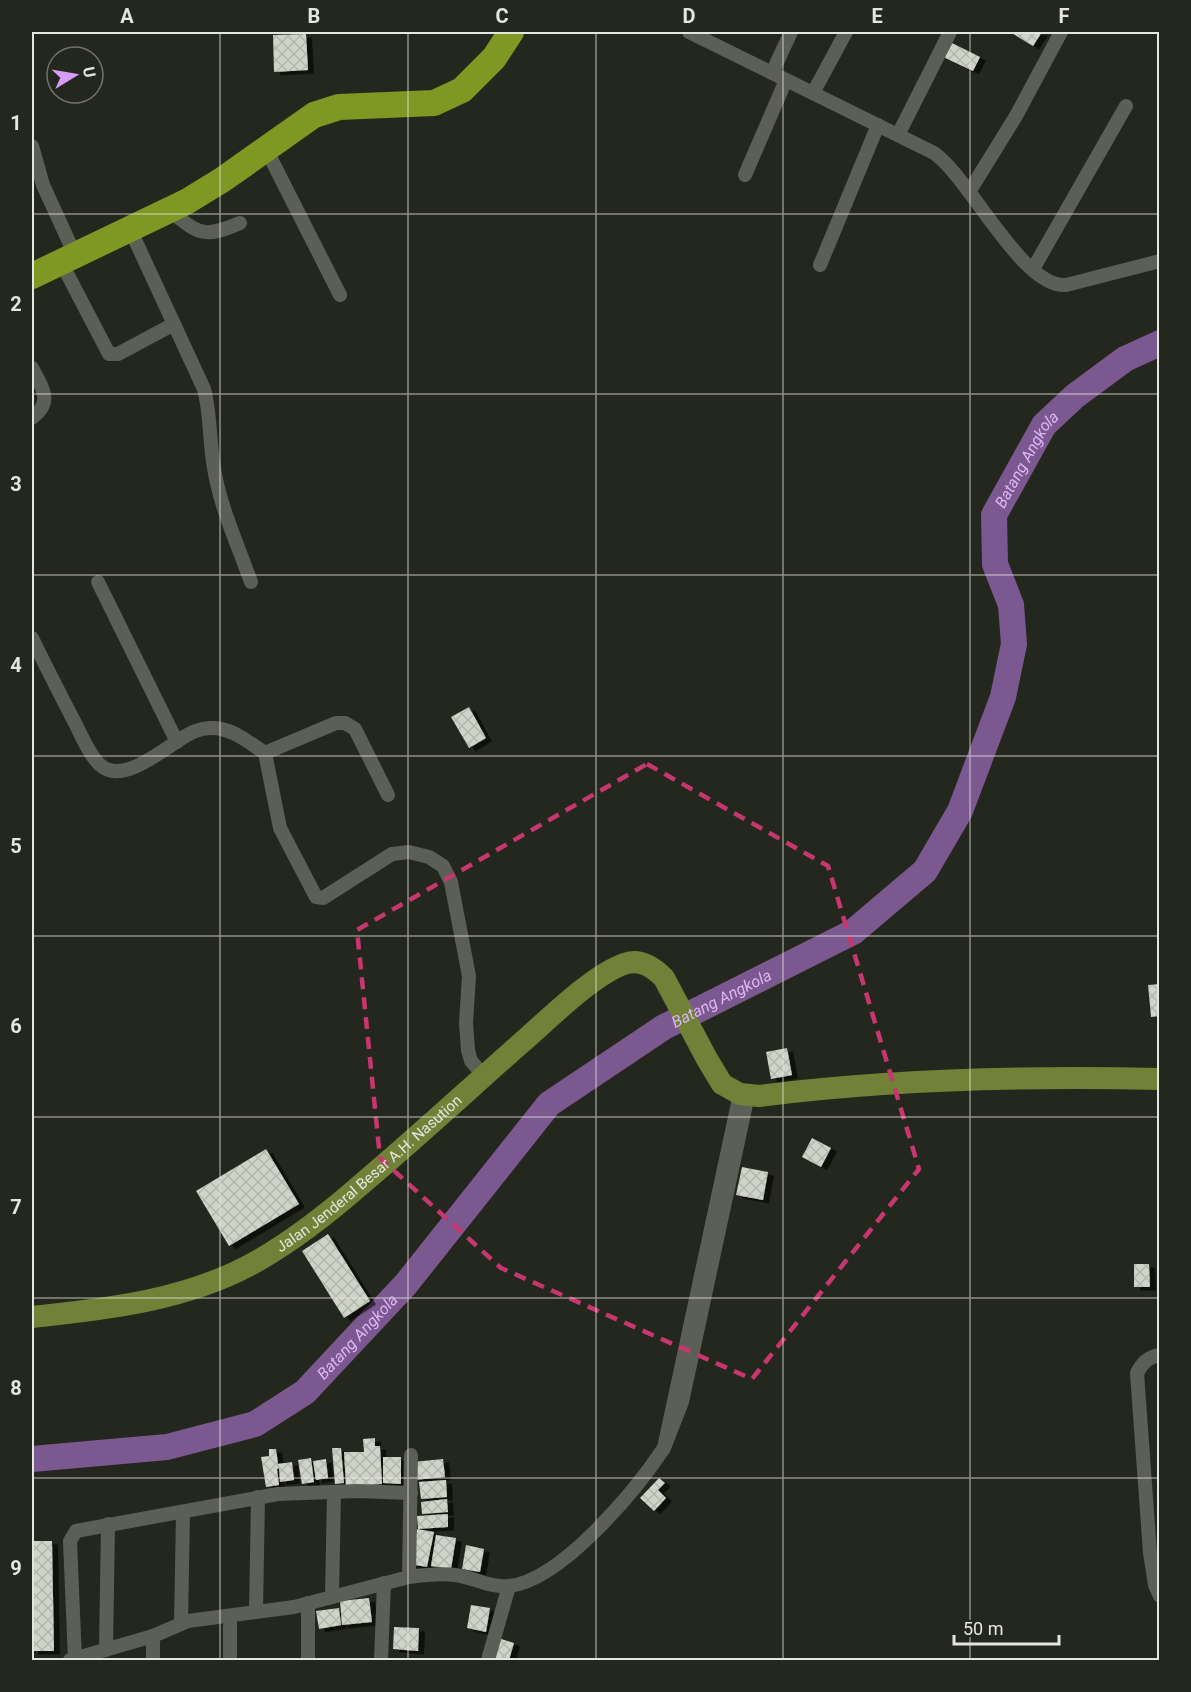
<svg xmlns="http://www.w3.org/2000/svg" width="1191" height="1692" viewBox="0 0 1191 1692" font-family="Roboto,sans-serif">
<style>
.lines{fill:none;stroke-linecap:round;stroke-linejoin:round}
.river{stroke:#7c5890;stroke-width:26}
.building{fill:url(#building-cross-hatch);filter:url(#shadow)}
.street{stroke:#5c5f55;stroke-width:14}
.primary{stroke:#718137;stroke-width:22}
.highway{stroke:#7f9723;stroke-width:26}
.marked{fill:none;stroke:#c7376f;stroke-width:4.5;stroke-dasharray:12 8;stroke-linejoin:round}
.grid{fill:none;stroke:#e4e6e0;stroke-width:1.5;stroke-opacity:0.55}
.labels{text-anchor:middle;stroke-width:6;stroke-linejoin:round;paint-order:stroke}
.street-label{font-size:15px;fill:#e4e6e0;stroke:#24271e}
.water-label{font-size:16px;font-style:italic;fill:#deb5f6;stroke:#24271e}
.neatline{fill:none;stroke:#e4e6e0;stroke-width:2}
.grid-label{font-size:20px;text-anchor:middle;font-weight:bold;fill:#e4e6e0}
</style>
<defs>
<pattern id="building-cross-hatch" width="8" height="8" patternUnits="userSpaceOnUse" patternTransform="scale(1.5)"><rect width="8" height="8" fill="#d0d4c8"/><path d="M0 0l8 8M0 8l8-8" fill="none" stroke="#b4b7ad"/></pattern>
<filter id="shadow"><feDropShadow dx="6" dy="3.5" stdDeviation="0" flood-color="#0009"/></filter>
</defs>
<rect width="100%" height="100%" fill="#24271e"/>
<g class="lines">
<!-- river -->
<path class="river" id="s1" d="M32 1459 167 1447 255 1424 305 1392 406 1284 549 1104 664 1027 853 932 925 871 960 811 1003 697 1014 644 1011 605 995 564 994 515 1044 425 1075 396 1125 359 1160 343"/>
</g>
<!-- building -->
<g class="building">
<polygon points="1010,32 1042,32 1033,46"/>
<polygon points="306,34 308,70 274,72 273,35"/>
<polygon points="946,40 980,57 973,71 939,55"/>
<polygon points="469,707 486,738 469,748 451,717"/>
<polygon points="1160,984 1160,1016 1151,1017 1148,985"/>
<polygon points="787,1048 792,1075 771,1079 766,1052"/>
<polygon points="812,1138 831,1148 821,1167 802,1157"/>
<polygon points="266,1149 299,1204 229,1246 196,1191"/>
<polygon points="742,1167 768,1172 763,1200 736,1195"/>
<polygon points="328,1234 370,1301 344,1318 302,1251"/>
<polygon points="1134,1264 1149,1264 1150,1287 1134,1287"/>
<polygon points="375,1438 375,1446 380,1446 382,1484 346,1486 344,1452 364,1452 363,1439"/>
<polygon points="332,1448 341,1448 344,1483 335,1484"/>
<polygon points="269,1449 276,1449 278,1464 292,1462 294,1480 280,1482 279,1468 277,1469 279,1485 266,1487 261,1457 269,1456"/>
<polygon points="383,1457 401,1457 401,1484 383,1483"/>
<polygon points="311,1458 314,1482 302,1484 298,1460"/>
<polygon points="326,1459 328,1478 316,1480 313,1461"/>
<polygon points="443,1459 445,1477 414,1480 413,1462"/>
<polygon points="659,1478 665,1483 658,1490 666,1498 654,1511 640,1498"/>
<polygon points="446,1480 447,1497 421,1499 419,1482"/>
<polygon points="447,1499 448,1512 422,1514 421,1502"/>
<polygon points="448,1514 448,1527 418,1529 417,1516"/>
<polygon points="417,1529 434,1532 427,1567 410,1564"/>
<polygon points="436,1535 456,1538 451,1569 431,1566"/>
<polygon points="32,1541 52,1541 54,1651 32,1651"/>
<polygon points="466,1545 484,1549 480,1572 462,1569"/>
<polygon points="369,1598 372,1622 342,1625 340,1601"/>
<polygon points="471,1605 490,1608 486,1632 467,1628"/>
<polygon points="339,1608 341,1625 319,1629 316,1611"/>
<polygon points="394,1627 419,1628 418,1651 393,1649"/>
<polygon points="498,1638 514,1643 509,1660 492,1658"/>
</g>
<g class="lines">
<!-- street -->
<g class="street">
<path d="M689 32 934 153C970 178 1022 288 1066 285L1160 261"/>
<polyline points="772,73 791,32"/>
<polyline points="813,93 846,32"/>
<polyline points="898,135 950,32"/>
<polyline points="32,146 43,185 75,255"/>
<polyline points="266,149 340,295"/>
<polyline points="745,175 786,80"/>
<polyline points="969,192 1016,116 1061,32"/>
<path d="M169 210C199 234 203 239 240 223"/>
<path d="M130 229 204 389C211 415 209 441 214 468 220 507 238 545 251 582"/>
<polyline points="61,262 109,354 118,354 174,324"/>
<polyline points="820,265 878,125"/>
<polyline points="1033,269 1126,106"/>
<path d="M32 368C42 388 54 401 32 418"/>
<polyline points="98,582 177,742"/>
<path d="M32 638C46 667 61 696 76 725 82 737 89 754 99 764 124 789 171 741 193 732 201 729 212 727 221 729 237 732 251 744 265 753L336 723H345L355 729 388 795"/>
<polyline points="265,753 280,828 316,897 323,898 392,854 409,852 429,857 443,866 451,882 469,976 466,1023 468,1050 471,1061 484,1076"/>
<polyline points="740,1094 664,1448 682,1402 748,1095"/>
<path d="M1160 1355C1148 1357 1142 1363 1137 1373L1150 1553 1155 1585 1160 1596"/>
<polyline points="409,1577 411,1455"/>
<polyline points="332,1597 334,1492"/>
<polyline points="308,1603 308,1660"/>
<polyline points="256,1612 258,1497"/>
<polyline points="230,1616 230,1660"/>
<polyline points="181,1624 183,1512"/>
<polyline points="153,1636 153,1660"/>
<polyline points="106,1650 108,1524"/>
<path d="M70 1660 153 1636 188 1621 294 1607 409 1577C424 1575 440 1573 455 1575 473 1577 490 1588 509 1586 561 1581 636 1490 664 1448"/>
<polyline points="75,1660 70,1541 76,1531 278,1494 357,1491 411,1493"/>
<polyline points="381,1660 384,1583"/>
<polyline points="488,1660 509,1586"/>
</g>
<!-- primary -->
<path class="primary" id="s2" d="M32 1317C108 1309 190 1300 259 1260 297 1238 331 1211 364 1182 417 1137 468 1090 520 1044 548 1020 591 976 624 964 640 958 653 967 664 978L707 1059 722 1084 740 1094 759 1096C892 1079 1026 1076 1160 1079"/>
<!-- highway -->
<polyline class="highway" points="32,276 186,202 222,180 314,115 339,107 434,103 462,90 494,58 511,32"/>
</g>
<!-- marked area -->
<path class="marked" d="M647 764 828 866 919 1169 752 1379 501 1268 380 1158 357 930Z"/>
<!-- grid -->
<path class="grid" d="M220 32V1660M408 32V1660M596 32V1660M783 32V1660M970 32V1660M32 214H1160M32 394H1160M32 575H1160M32 756H1160M32 936H1160M32 1117H1160M32 1298H1160M32 1478H1160"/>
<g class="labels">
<!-- street labels -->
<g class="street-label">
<text dy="5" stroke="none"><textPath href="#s2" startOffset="376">Jalan Jenderal Besar A.H. Nasution</textPath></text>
</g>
<!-- water labels -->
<g class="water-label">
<text dy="6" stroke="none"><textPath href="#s1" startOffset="1550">Batang Angkola</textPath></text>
<text dy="6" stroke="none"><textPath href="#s1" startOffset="866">Batang Angkola</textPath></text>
<text dy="6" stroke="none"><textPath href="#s1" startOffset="362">Batang Angkola</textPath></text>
</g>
</g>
<!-- border -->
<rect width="1191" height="1692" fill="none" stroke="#24271e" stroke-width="66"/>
<!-- north arrow -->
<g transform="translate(75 75) rotate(79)"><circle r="28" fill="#24271e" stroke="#71736c" stroke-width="1.5"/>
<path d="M0-4.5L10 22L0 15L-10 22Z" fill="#d79bf9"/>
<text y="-9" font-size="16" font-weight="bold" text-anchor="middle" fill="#e4e6e0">U</text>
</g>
<!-- scale -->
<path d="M954 1635v9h105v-9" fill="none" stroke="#e4e6e0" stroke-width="3"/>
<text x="963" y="1635" font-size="18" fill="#e4e6e0" stroke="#24271e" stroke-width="4.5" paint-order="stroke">50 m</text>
<rect x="33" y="33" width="1125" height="1626" class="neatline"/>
<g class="grid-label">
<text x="127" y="23">A</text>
<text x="314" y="23">B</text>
<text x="502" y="23">C</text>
<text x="689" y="23">D</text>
<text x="877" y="23">E</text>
<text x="1064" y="23">F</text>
<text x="16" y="130">1</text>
<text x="16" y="311">2</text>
<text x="16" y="491">3</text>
<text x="16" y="672">4</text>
<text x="16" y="853">5</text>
<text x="16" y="1033">6</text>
<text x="16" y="1214">7</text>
<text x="16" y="1395">8</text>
<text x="16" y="1575">9</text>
</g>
</svg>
